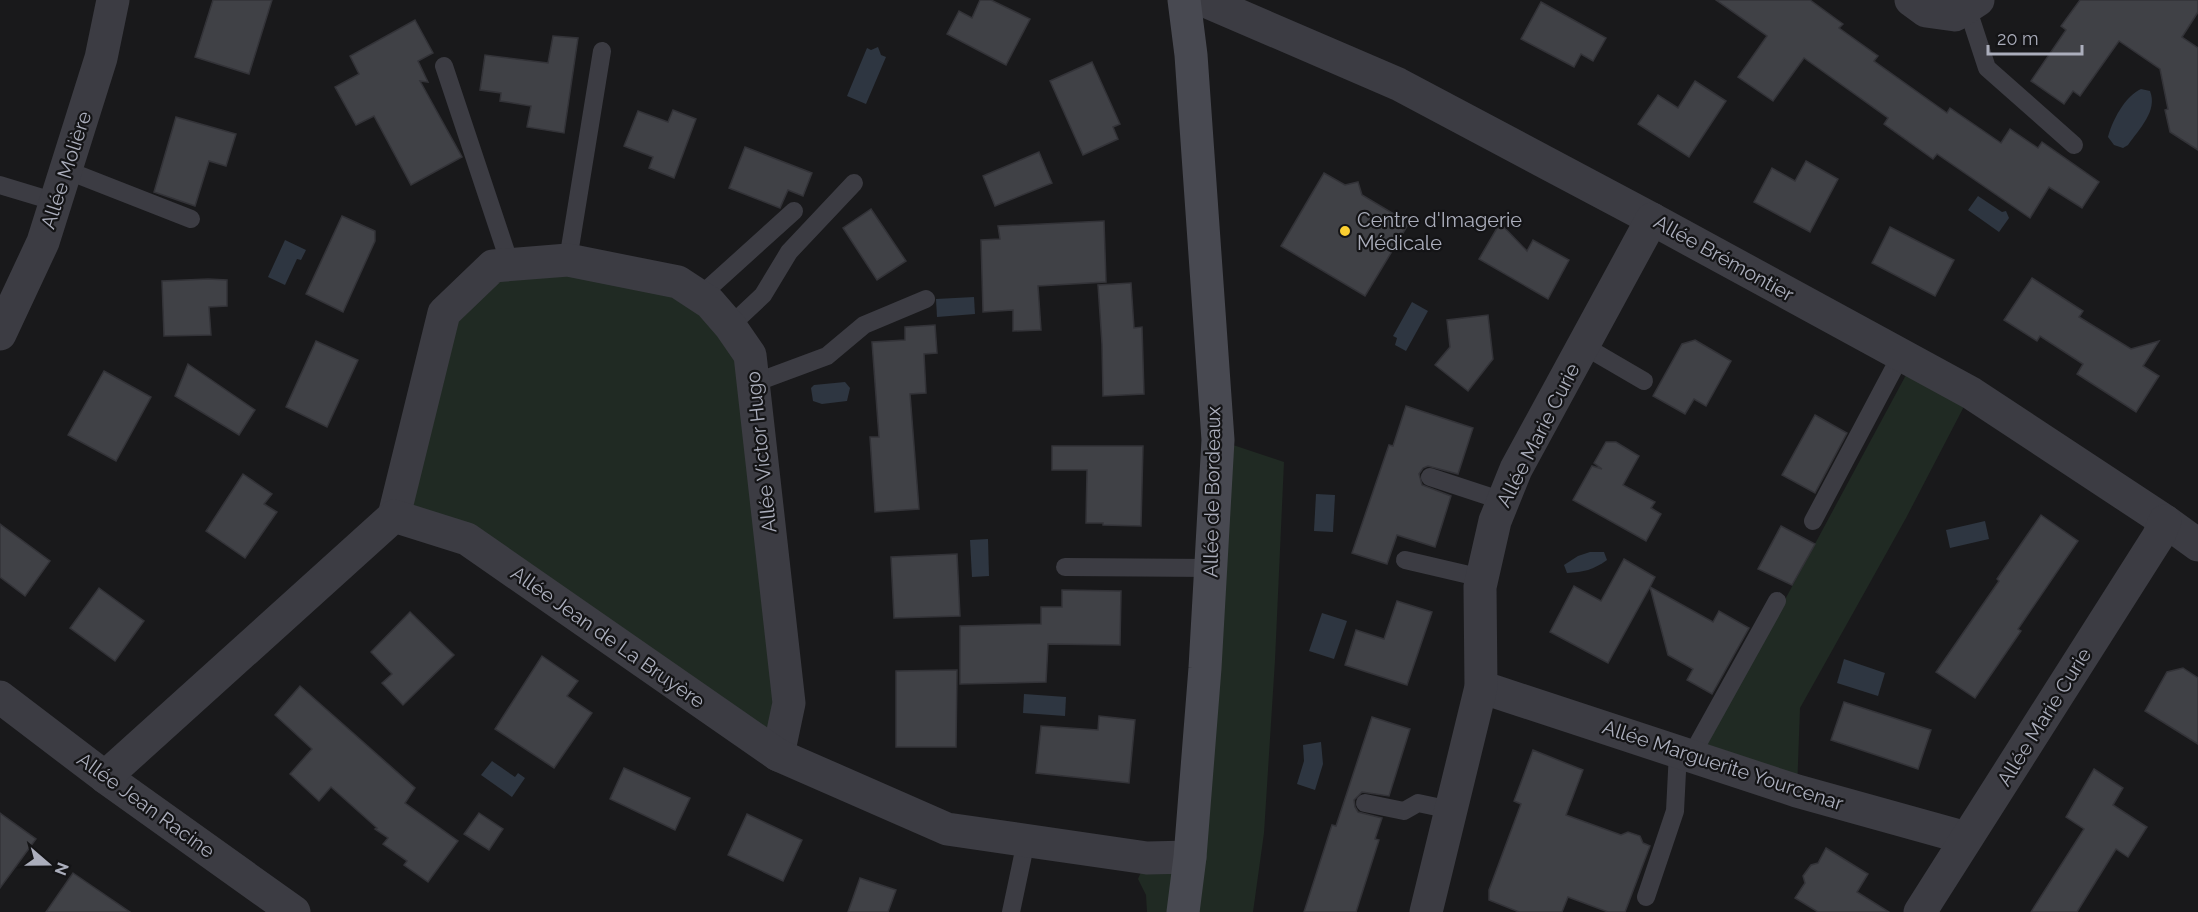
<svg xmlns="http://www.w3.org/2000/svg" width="2198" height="912" viewBox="0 0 2198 912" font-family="Raleway,sans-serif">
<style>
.green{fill:#202a23}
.water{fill:#2e3641}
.building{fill:#404146;stroke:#333338;stroke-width:1.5}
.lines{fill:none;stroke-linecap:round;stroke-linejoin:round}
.service{stroke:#3c3c43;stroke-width:18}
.minor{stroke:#3c3c43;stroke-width:33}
.secondary{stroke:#484951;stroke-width:33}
.poi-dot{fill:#fbcf31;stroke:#141416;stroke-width:2}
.labels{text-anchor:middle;stroke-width:4.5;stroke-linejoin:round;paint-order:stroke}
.street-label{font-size:20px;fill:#abaebc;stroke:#141416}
.poi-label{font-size:20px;fill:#abaebc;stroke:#141416;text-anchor:start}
</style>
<rect width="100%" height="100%" fill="#19191b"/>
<!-- green -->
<g class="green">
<polygon points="493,266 678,282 750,355 778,755 467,539 394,516 444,313"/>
<polygon points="1913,362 1971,393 1906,518 1800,708 1797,791 1699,759"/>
<polygon points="1218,440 1284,462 1275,660 1264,833 1253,912 1147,912 1146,895 1138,879 1147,858 1190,857"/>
</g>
<!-- water -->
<g class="water">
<polygon points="878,47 881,55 886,57 866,104 847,96 867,48 871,50"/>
<path d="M2141 89 2150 91C2158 111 2139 129 2128 145L2123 148 2114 145 2108 137C2112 121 2125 96 2141 89Z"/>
<polygon points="1978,196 2002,212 2006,211 2009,218 1999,232 1968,210"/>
<polygon points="285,240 306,250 301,260 297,259 285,285 268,277"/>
<polygon points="974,297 975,314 937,317 936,299"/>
<polygon points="1412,302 1428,311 1406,351 1395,345 1397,338 1393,336"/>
<polygon points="845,382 850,388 847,401 822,404 813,401 811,388 814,385"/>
<polygon points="1316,494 1335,495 1333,532 1314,531"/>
<polygon points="1985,521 1989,539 1950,548 1946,530"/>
<polygon points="988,539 989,576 972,577 970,540"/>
<path d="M1590 552H1604L1607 560C1593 570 1584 572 1567 573L1564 565 1578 556Z"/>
<polygon points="1322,613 1347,621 1334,659 1309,651"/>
<polygon points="1844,659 1885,673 1878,696 1837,683"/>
<polygon points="1024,694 1066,697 1065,716 1023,713"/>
<polygon points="1321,742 1323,764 1315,790 1297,784 1304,761 1303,745"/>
<polygon points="492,761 515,777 518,773 525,778 512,797 481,775"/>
</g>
<!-- building -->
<g class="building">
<polygon points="213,0 272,0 249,74 195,57"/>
<polygon points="980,0 991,0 1030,19 1006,65 947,34 959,11 972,18"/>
<polygon points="1716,0 1810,0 1843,24 1839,28 1878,56 1874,61 1947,113 1950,108 2001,143 2010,129 2038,148 2042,142 2099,182 2082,208 2049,187 2030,218 1937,154 1933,159 1884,124 1888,118 1804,58 1773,101 1738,77 1767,36"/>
<polygon points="2080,0 2198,0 2198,12 2182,37 2198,48 2198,150 2170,132 2165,110 2168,109 2160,69 2119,41 2080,96 2073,91 2064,104 2031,81 2066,30 2061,26"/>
<polygon points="1541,2 1606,38 1593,61 1581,54 1574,67 1521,39"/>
<polygon points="415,20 433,53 418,61 428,82 420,81 462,157 411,185 374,116 356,125 335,87 359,74 350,56"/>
<polygon points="553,36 578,38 564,133 527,127 531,106 500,101 501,93 480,90 485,55 548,63"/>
<polygon points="1092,62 1120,124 1113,127 1118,139 1083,155 1050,81"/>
<polygon points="1695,81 1726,101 1689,157 1638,124 1658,95 1678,108"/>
<polygon points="673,110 696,119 674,178 649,168 653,157 624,146 638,111 668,122"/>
<polygon points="176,117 236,134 226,166 209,161 195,206 154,192"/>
<polygon points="745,147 812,173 803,196 788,190 780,208 729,188"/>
<polygon points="1039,152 1052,183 995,206 983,176"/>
<polygon points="1806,161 1838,179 1810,232 1754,202 1772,168 1795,181"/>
<polygon points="1324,173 1345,185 1358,182 1362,195 1409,223 1365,296 1281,246"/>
<polygon points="871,209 906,261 877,280 843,228"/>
<polygon points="342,216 375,231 375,241 343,312 306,294"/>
<polygon points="1104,221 1106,282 1038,286 1041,330 1013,331 1013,310 983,312 981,240 1000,239 998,226"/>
<polygon points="1500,223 1527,251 1533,240 1569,260 1548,299 1479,259"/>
<polygon points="1890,227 1954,260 1935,296 1872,263"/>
<polygon points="2032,278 2083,311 2079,317 2131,349 2159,341 2143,366 2159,376 2136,412 2077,374 2083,364 2040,336 2037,341 2004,320"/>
<polygon points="208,279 227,280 227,306 209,307 211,335 164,336 162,281"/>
<polygon points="1131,283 1134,328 1142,327 1144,394 1103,396 1102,344 1098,285"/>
<polygon points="1488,315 1493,359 1468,391 1435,365 1450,347 1447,320"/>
<polygon points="935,325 937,353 924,354 926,393 910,394 919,509 875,512 870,437 879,437 872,342 905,340 905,327"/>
<polygon points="1695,340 1731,361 1706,406 1694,399 1685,414 1653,396 1682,344"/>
<polygon points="316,341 358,360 327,427 286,407"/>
<polygon points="188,364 255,410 239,435 175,396"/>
<polygon points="104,371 151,397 116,461 68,435"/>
<polygon points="1406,406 1473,428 1458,474 1428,466 1423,468 1419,474 1422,485 1451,496 1435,547 1397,535 1387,564 1352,553 1389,445 1393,446"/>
<polygon points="1815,415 1847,433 1815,493 1782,475"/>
<polygon points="1606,442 1616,442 1639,456 1623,485 1655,502 1651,508 1661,514 1646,541 1573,500 1592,466 1602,469 1594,463"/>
<polygon points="1052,446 1143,446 1141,526 1103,525 1103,523 1086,523 1087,470 1052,470"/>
<polygon points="243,474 272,494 264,504 277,512 245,558 206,531"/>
<polygon points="2041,515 2078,541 2018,629 2021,631 1975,698 1936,672 1999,581 1997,579"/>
<polygon points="0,524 50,561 25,596 0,577"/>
<polygon points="1781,526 1815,544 1792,585 1758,569"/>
<polygon points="957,554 960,616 894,618 891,557"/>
<polygon points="1624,559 1655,577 1650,587 1713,622 1719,611 1749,628 1712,694 1687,680 1693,669 1668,655 1650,587 1608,663 1550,632 1574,586 1601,601"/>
<polygon points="99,588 144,621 115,661 70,628"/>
<polygon points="1062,590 1121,591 1120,645 1048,644 1046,682 960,684 960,626 1041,624 1041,607 1062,607"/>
<polygon points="1397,601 1432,612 1407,685 1345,665 1356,630 1384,639"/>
<polygon points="410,612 454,655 403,705 382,683 392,674 371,652"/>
<polygon points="542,656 578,681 567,696 592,713 554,768 495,729"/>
<polygon points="2183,668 2198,678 2198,744 2145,711 2167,672"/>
<polygon points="957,670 956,747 896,747 896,671"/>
<polygon points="300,686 415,788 405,803 458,841 428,882 404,865 407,861 383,844 388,838 375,829 377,828 331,787 319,801 290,774 312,749 275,715"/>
<polygon points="1844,702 1931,730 1918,769 1831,740"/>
<polygon points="1099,716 1135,720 1129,783 1036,773 1041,726 1098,730"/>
<polygon points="1372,717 1410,729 1389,796 1362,792 1354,800 1355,807 1358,812 1382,818 1375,839 1379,840 1356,912 1304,912 1332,825 1336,826"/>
<polygon points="1533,750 1583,770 1566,815 1621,835 1628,832 1640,836 1643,843 1650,846 1625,912 1608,912 1568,897 1562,912 1519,912 1489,900 1489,890 1521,804 1514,801"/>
<polygon points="624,768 690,798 675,830 610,799"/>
<polygon points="2094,769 2123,788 2113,805 2147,827 2128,857 2116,849 2077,912 2031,912 2084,829 2066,817"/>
<polygon points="0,813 36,839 0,888"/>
<polygon points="479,813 503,829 489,850 464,834"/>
<polygon points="747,814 802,840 783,881 728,855"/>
<polygon points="1826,848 1868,874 1857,892 1889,912 1818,912 1795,898 1805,883 1803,876 1811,865 1818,863"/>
<polygon points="73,873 130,912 46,912"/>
<polygon points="860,878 896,890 888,912 848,912"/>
</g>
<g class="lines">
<!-- service -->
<g class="service">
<polyline points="1967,7 1987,68 2074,145"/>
<polyline points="444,66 510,264"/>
<polyline points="66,170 191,219"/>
<polyline points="0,185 56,202"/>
<polyline points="568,260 602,51"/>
<polyline points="700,296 794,211"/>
<polyline points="730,326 763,295 789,252 854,183"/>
<polyline points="1584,346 1644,381"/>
<polyline points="754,383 827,356 864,325 926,299"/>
<polyline points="1430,477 1503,501"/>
<polyline points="1813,521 1901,355"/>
<polyline points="1405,560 1482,578"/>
<polyline points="1065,567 1211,568"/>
<polyline points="1691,756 1777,601"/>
<polyline points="1365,803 1404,811 1418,803 1451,810"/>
<polyline points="1646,897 1675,811 1678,752"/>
<polyline points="1011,912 1026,841"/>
</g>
<!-- minor -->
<g class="minor">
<polyline points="1203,0 1398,84 1652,219 1971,393 2165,521 2198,545"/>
<polyline points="1911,0 1926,11 1955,15 1978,0"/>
<polyline points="0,334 43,242 101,58 113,0"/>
<polyline points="394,516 444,313 493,266 568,260 678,282 710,303 730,326 750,355 789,703 778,755"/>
<polyline points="1481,687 1797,791 1966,838"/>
<polyline points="0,697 105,777 294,912"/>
<polyline points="105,777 394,516 467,539 778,755 947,829 1147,858 1190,857"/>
<polyline points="1426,912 1481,687 1480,587 1495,521 1516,469 1652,219"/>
<polyline points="1920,912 2158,537 2165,521"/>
</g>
<!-- secondary -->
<polyline class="secondary" points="1183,912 1190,857 1205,668 1218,440 1191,55 1184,0"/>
</g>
<!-- markers -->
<circle class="poi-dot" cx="1345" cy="231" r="6"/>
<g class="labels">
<!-- street labels -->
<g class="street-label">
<text transform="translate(66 170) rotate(-72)" y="7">Allée Molière</text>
<text transform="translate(1724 258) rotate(29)" y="7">Allée Brémontier</text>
<text transform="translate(1538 435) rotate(-63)" y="7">Allée Marie Curie</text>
<text transform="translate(761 452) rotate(-96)" y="7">Allée Victor Hugo</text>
<text transform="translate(1212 492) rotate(-89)" y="7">Allée de Bordeaux</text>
<text transform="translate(608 637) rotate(35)" y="7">Allée Jean de La Bruyère</text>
<text transform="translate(2044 717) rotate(-58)" y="7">Allée Marie Curie</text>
<text transform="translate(1723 765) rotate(18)" y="7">Allée Marguerite Yourcenar</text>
<text transform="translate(146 805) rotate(36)" y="7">Allée Jean Racine</text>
</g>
<!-- poi labels -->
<g class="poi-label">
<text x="1357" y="227">Centre d'Imagerie<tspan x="1357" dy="23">Médicale</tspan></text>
</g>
</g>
<!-- north arrow -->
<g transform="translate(48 864) rotate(110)" stroke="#141416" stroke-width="4.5" paint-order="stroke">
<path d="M0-4.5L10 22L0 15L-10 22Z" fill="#abaebc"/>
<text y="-9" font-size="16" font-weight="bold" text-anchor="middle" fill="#abaebc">N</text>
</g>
<!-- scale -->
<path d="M1988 45v9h94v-9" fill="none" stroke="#abaebc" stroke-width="3"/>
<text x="1997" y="45" font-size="18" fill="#abaebc" stroke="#141416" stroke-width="4.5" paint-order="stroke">20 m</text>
</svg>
